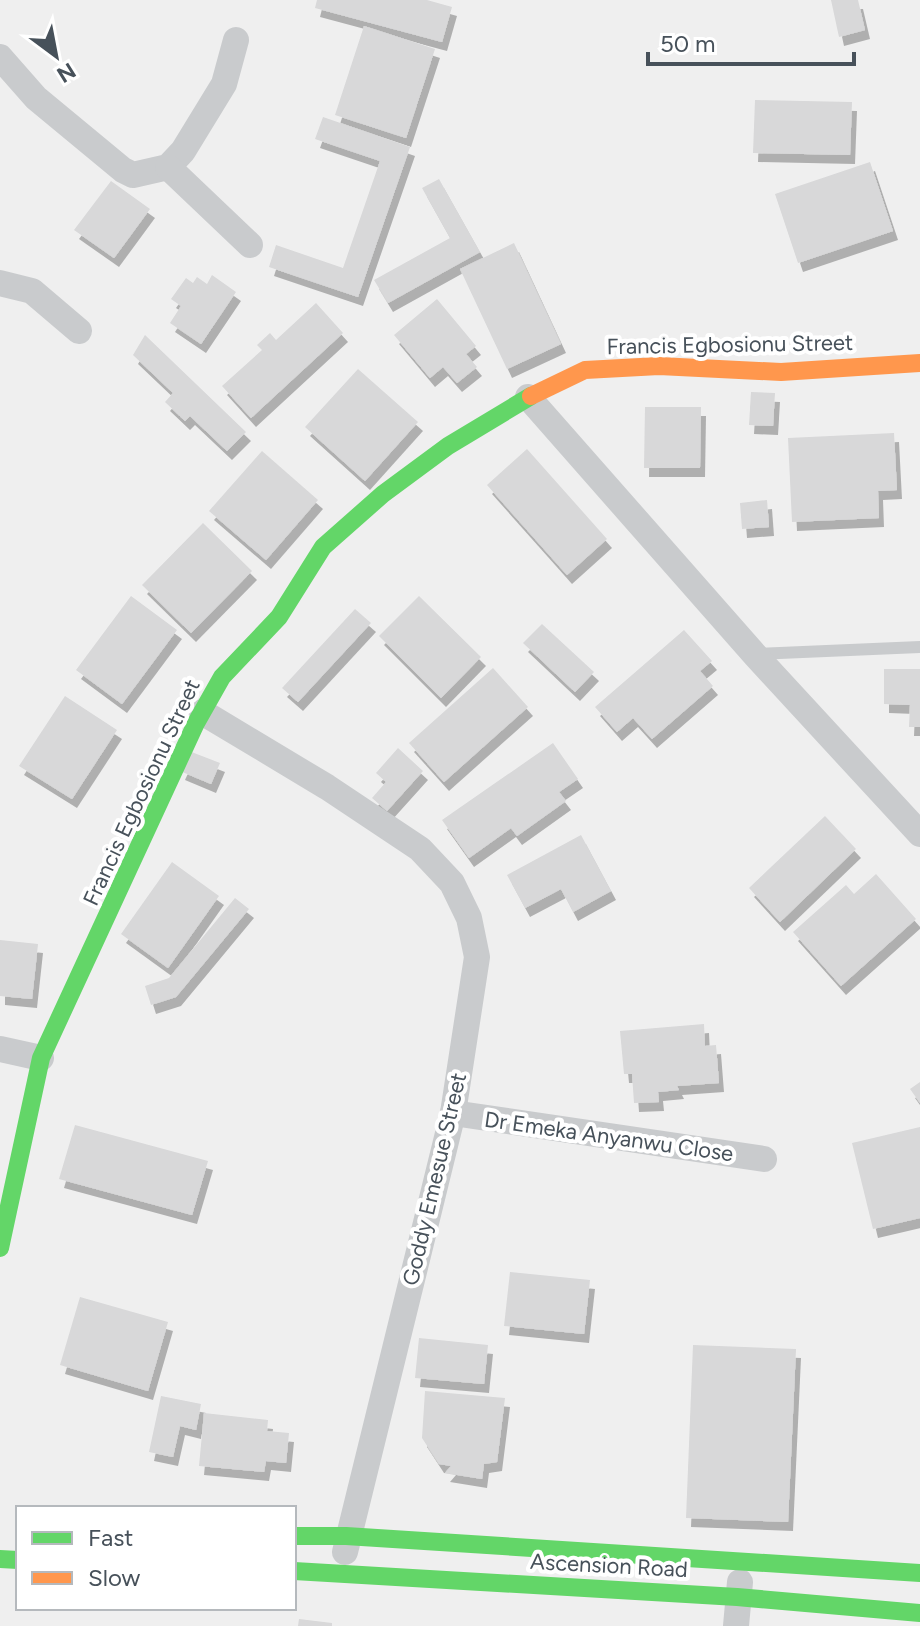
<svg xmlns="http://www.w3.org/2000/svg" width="920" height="1626" viewBox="0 0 920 1626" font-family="Figtree,sans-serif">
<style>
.building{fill:#d8d8d9;filter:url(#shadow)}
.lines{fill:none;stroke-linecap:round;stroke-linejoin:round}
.lane{stroke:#c9cbcd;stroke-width:12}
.street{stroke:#c9cbcd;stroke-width:26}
.fast{stroke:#63d668;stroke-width:18}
.slow{stroke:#ff974d;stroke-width:18}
.labels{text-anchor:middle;stroke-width:8;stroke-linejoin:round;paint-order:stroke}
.street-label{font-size:22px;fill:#47515a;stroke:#fff}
</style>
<defs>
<filter id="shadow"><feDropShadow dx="5" dy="9" stdDeviation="0" flood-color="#0004"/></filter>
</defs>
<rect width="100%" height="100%" fill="#efefef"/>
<!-- building -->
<g class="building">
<polygon points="317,0 427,0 452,7 442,42 315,8"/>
<polygon points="831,0 858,0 865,30 839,37"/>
<polygon points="364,26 435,49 406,138 335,115"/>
<polygon points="755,100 852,102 850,155 753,153"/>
<polygon points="323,117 410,147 358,297 269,267 276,245 343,268 380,161 315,139"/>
<polygon points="870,162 893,231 798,263 775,194"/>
<polygon points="439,179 480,252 388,303 374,280 450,238 422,188"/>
<polygon points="111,181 150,209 114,258 74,230"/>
<polygon points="514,243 561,344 507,369 460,269"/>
<polygon points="212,275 236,292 201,344 170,323 181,306 171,299 186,278 193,283 197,277 207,284"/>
<polygon points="437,299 476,346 466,354 477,367 457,383 443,367 430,378 394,335"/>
<polygon points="316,303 343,333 251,418 222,386 262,350 257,345 270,333 276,340"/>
<polygon points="145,335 246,432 227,451 190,416 185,421 165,402 173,393 133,355"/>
<polygon points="358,369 418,422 365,481 305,427"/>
<polygon points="751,392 775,393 773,426 749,425"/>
<polygon points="645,407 701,407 700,468 644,468"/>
<polygon points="894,433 897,490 878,491 879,518 792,522 788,438"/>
<polygon points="527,449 607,539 567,575 487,485"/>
<polygon points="262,451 318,500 266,560 209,511"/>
<polygon points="767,500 769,527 742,529 740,503"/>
<polygon points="203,523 252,571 191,633 142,585"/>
<polygon points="131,596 177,630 122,704 76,670"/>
<polygon points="419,596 481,657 441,698 379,636"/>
<polygon points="355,609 371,623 298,702 282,688"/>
<polygon points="542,624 594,672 575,692 523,643"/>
<polygon points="684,630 712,661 700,671 713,686 652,739 633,718 617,732 595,707"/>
<polygon points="493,668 528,707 444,782 409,743"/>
<polygon points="884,669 920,669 920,727 909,727 910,705 884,704"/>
<polygon points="65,696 117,730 72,799 19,766"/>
<polygon points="553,743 578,779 559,792 566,801 517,836 511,828 469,858 442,820"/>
<polygon points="398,748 423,771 387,811 372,798 386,782 376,773"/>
<polygon points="189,751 220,763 211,784 180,771"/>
<polygon points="825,816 856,849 780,922 749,888"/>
<polygon points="581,835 611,891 573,912 561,889 525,908 507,875"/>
<polygon points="172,862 219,896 168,968 121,934"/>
<polygon points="876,874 916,919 841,986 793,932 846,885 854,894"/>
<polygon points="235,898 249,909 176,997 151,1005 145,986 169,978"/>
<polygon points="0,940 38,944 32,999 0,996"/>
<polygon points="704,1024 705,1046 716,1045 719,1083 677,1086 679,1090 658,1092 659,1102 634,1103 632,1074 624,1074 620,1031"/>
<polygon points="920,1082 920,1103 910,1089"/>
<polygon points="75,1125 208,1161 192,1215 59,1179"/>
<polygon points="920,1127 920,1218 873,1229 852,1143"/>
<polygon points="510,1272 590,1280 584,1334 504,1326"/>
<polygon points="80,1297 168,1322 148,1391 60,1365"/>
<polygon points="419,1338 488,1345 484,1384 415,1378"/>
<polygon points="693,1345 796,1349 788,1522 686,1518"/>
<polygon points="425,1391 505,1398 497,1462 484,1464 482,1479 445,1473 451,1466 439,1464 422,1438"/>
<polygon points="161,1396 201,1404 196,1430 180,1426 173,1457 149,1452"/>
<polygon points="204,1413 268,1420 267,1431 289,1433 286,1463 266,1461 264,1472 199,1466"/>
<polygon points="299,1619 332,1623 332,1626 298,1626"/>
</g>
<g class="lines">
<!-- lane -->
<polyline class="lane" points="758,654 920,647"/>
<!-- street -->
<g class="street">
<polyline points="0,57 36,98 123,170 133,175 168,167 183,151 224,84 236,40"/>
<polyline points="168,167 250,245"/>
<polyline points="0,283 32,291 79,331"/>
<polyline points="528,397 755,655 920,834"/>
<polyline points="202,712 327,787 420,849 452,883 469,918 477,957 453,1113 345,1552"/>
<polyline points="0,1049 41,1058"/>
<polyline points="453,1113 764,1159"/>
<polyline points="736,1626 740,1582"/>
</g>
<!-- fast -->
<g class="fast">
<polyline points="0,1248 41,1058 196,723 222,677 279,617 323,547 383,494 448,446 531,396"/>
<polyline points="294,1536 346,1536 920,1573"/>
<polyline points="0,1559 18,1560"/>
<polyline points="294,1571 737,1597 920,1613"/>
</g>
<!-- slow -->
<polyline class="slow" points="531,396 585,370 659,366 781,372 920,363"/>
</g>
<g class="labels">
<!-- street labels -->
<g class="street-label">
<text transform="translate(730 344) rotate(-1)" y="8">Francis Egbosionu Street</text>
<text transform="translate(141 792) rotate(-65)" y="8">Francis Egbosionu Street</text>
<text transform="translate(609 1136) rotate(8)" y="8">Dr Emeka Anyanwu Close</text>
<text transform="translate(434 1179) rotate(-77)" y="8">Goddy Emesue Street</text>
<text transform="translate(609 1565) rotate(3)" y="8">Ascension Road</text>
</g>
</g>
<!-- legend -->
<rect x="16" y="1506" width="280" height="104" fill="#ffffff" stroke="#b5b9bd" stroke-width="2"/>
<rect x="32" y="1532" width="40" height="12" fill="#63d668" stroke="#b5b9bd" stroke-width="2"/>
<text x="88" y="1546" font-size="24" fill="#47515a">Fast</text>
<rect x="32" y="1572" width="40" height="12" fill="#ff974d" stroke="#b5b9bd" stroke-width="2"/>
<text x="88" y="1586" font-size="24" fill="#47515a">Slow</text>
<!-- north arrow -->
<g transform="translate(56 56) rotate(148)" stroke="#ffffff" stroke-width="6" paint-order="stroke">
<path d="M0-6L14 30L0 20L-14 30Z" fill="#47515a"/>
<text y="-12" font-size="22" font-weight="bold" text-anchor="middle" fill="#47515a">N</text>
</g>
<!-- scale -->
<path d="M648 52v12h206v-12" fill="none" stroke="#47515a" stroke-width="4"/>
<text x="660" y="52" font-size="24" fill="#47515a" stroke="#ffffff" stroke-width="6" paint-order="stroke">50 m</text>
</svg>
